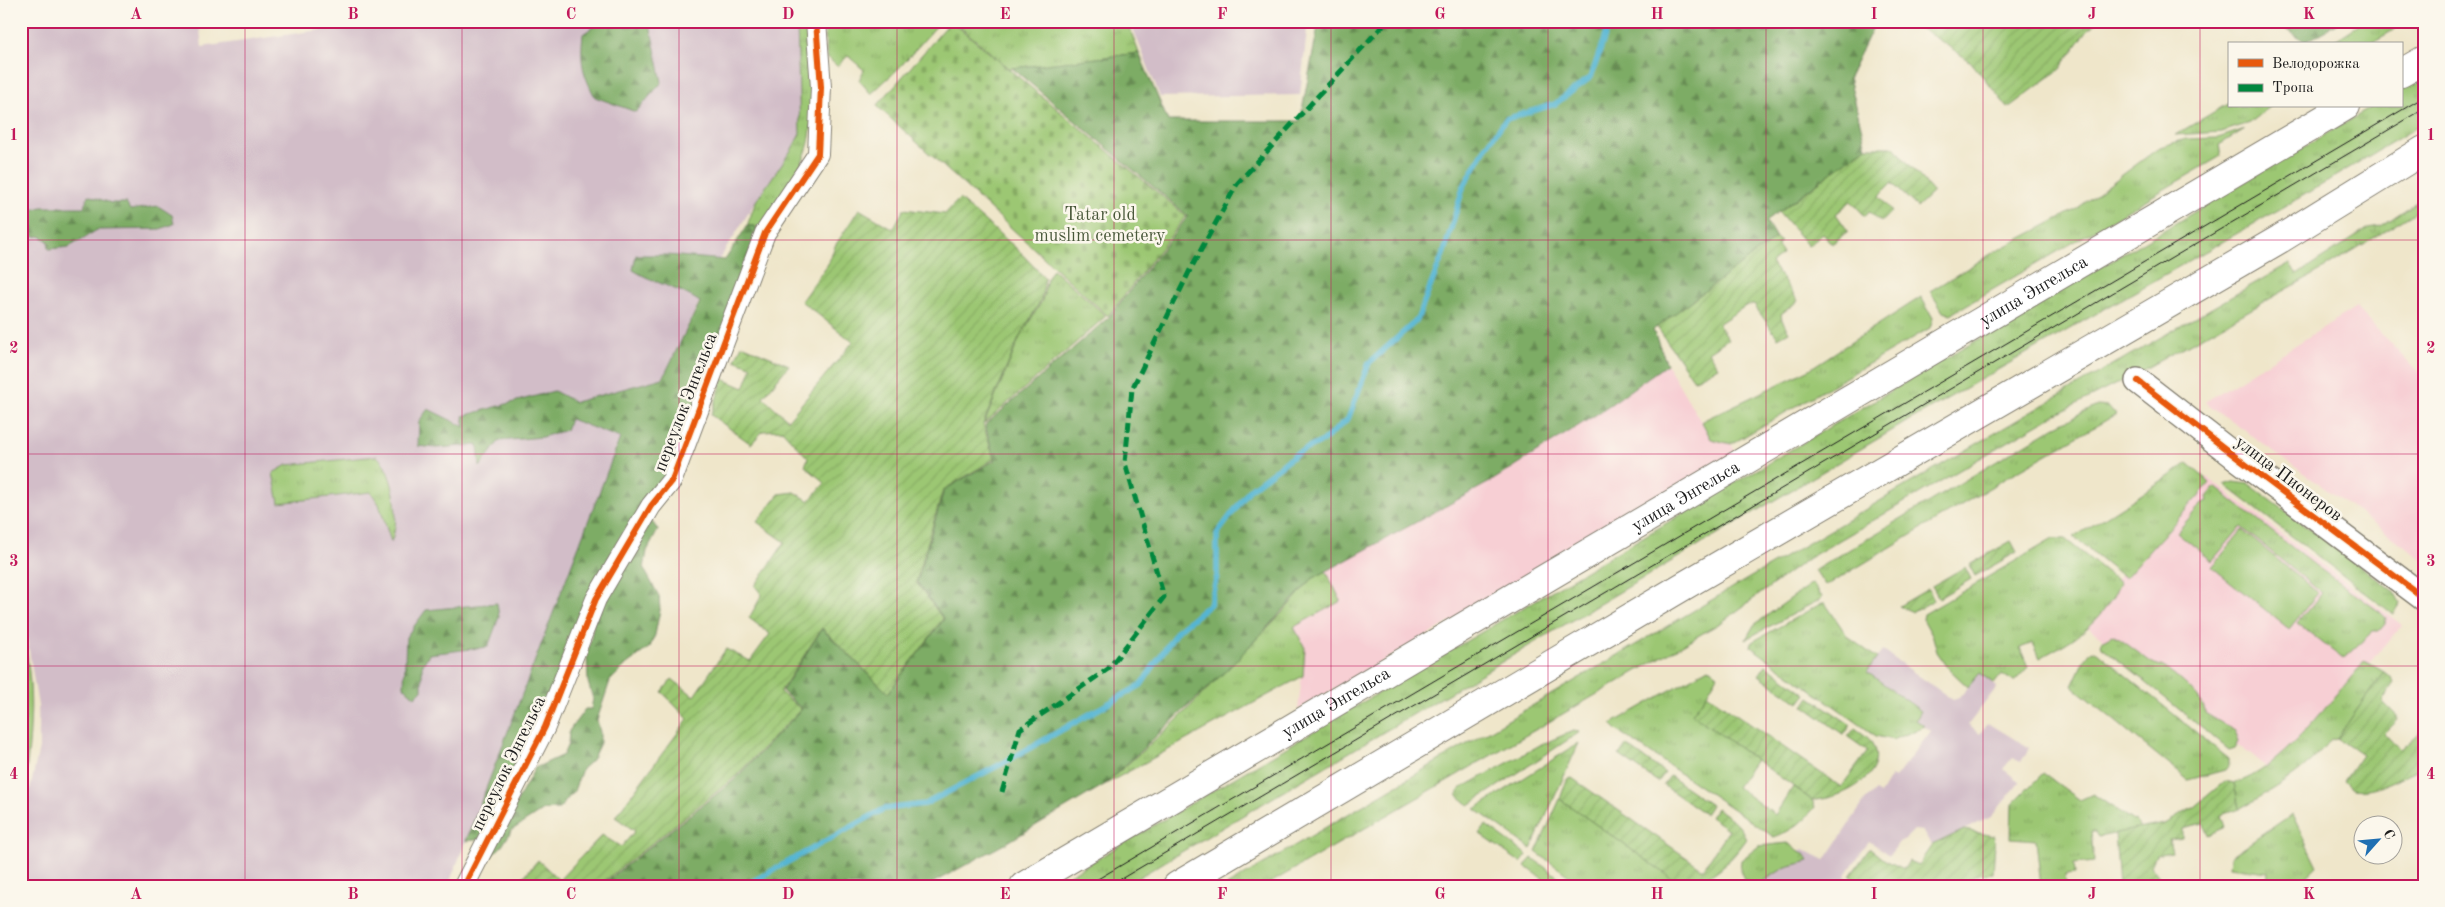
<svg xmlns="http://www.w3.org/2000/svg" width="2445" height="907" viewBox="0 0 2445 907" font-family="'Old Standard TT',serif">
<style>
.built{fill:#f7cfd4}
.industrial{fill:#d2bdc8}
.grass{fill:url(#grass-tufts);stroke:#5c7248}
.forest{fill:url(#forest-firs);stroke:#4c6440}
.cemetery{fill:url(#cemetery-stones);stroke:#5c7248}
.garden{fill:url(#garden-furrows);stroke:#5c7248}
.pitch{fill:#9cc773;stroke:#5c7248}
.lines{fill:none;stroke-linecap:round;stroke-linejoin:round}
.stream{stroke:#55b5d3;stroke-width:5.5}
.minor-casing{stroke:#868173;stroke-width:22}
.tertiary-casing{stroke:#868173;stroke-width:28}
.primary-casing{stroke:#868173;stroke-width:30}
.minor{stroke:#fff;stroke-width:20}
.tertiary{stroke:#fff;stroke-width:25}
.primary{stroke:#fff;stroke-width:28}
.tram{stroke:#1c1c1c;stroke-width:1}
.quiet{stroke:#00873e;stroke-width:5;stroke-dasharray:10 5;stroke-linecap:butt}
.cycleway-casing{stroke:#fbf7ec;stroke-width:9}
.cycleway{stroke:#e8590c;stroke-width:6}
.grid{fill:none;stroke:#c2185b;stroke-width:1;stroke-opacity:0.55}
.labels{text-anchor:middle;stroke-width:5;stroke-linejoin:round;paint-order:stroke}
.park-label{font-size:18px;fill:#49583a;stroke:#fbf7ec}
.street-label{font-size:18px;fill:#1c1c1c;stroke:#fbf7ec}
.neatline{fill:none;stroke:#c2185b;stroke-width:2}
.grid-label{font-size:16px;text-anchor:middle;font-weight:bold;fill:#c2185b}
</style>
<defs>
<pattern id="grass-tufts" width="24" height="20" patternUnits="userSpaceOnUse" patternTransform="scale(1.25)"><rect width="24" height="20" fill="#9cc773"/><path d="M3 7l-1-3M5 7V3M7 7l1-3M15 17l-1-3M17 17v-4M19 17l1-3" fill="none" stroke="#86aa63"/></pattern>
<pattern id="forest-firs" width="22" height="20" patternUnits="userSpaceOnUse" patternTransform="scale(1.25)"><rect width="22" height="20" fill="#7dac65"/><path d="M5 1l3.5 6h-7zM16 11l3.5 6h-7z" fill="#668b52"/></pattern>
<pattern id="cemetery-stones" width="16" height="16" patternUnits="userSpaceOnUse" patternTransform="scale(1.25)"><rect width="16" height="16" fill="#9cc773"/><path d="M2 7V4a2 2 0 0 1 4 0v3zM10 15v-3a2 2 0 0 1 4 0v3z" fill="#86aa63"/></pattern>
<pattern id="garden-furrows" width="10" height="10" patternUnits="userSpaceOnUse" patternTransform="scale(1.25)"><rect width="10" height="10" fill="#9cc773"/><path d="M-1 1l2-2M0 10L10 0M9 11l2-2" fill="none" stroke="#86aa63"/></pattern>
</defs>
<rect width="100%" height="100%" fill="#fbf7ec"/>
<filter id="ink" filterUnits="userSpaceOnUse"><feTurbulence type="fractalNoise" baseFrequency=".02" numOctaves="2"/><feDisplacementMap in="SourceGraphic" scale="10" xChannelSelector="R" yChannelSelector="G"/><feConvolveMatrix kernelMatrix="1 2 1 2 8 2 1 2 1" color-interpolation-filters="sRGB"/></filter>
<filter id="wash" filterUnits="userSpaceOnUse"><feTurbulence type="fractalNoise" baseFrequency=".0096" numOctaves="4" result="noise"/><feDisplacementMap in="SourceGraphic" scale="20" xChannelSelector="R" yChannelSelector="G"/><feGaussianBlur stdDeviation="1.12" result="paint"/><feColorMatrix in="noise" values="0 0 0 0 0 0 0 0 0 0 0 0 0 0 0 0 0 1.4 0 .05"/><feComposite in="paint" operator="in"/></filter>
<g filter="url(#wash)">
<rect width="100%" height="100%" fill="#efe6ca"/>
<!-- built -->
<g class="built">
<polygon points="2356,307 2424,379 2424,560 2205,402"/>
<polygon points="1667,364 1711,439 1731,444 1738,456 1298,710 1305,648 1294,627 1341,601 1326,571 1490,482 1597,414"/>
<polygon points="2207,477 2402,625 2275,774 2083,623 2123,572"/>
</g>
<!-- industrial -->
<g class="industrial">
<polygon points="21,21 199,21 202,47 382,21 798,21 800,134 793,149 756,201 719,260 663,378 515,718 448,886 21,886 21,831 39,748 38,706 21,601"/>
<polygon points="1130,21 1308,21 1300,95 1160,97"/>
<polygon points="1882,650 1953,700 1959,698 1980,673 1997,687 1968,725 1980,734 1986,725 1990,724 2029,748 2021,762 2012,758 2003,769 2020,782 1991,817 1932,845 1922,831 1914,830 1905,839 1899,842 1890,855 1869,841 1845,876 1853,882 1851,886 1744,886 1775,870 1778,862 1803,849 1825,860 1866,799 1875,791 1880,794 1891,776 1895,778 1931,731 1915,720 1921,711 1867,672"/>
</g>
<!-- grass -->
<g class="grass">
<path d="M797 21H808C810 59 817 100 810 137 806 166 774 210 759 237L755 226H747L756 201 792 149 800 134Z"/>
<polygon points="824,21 941,21 899,68 871,94 859,80 864,70 848,56 837,66 827,57"/>
<polygon points="953,21 1127,21 1139,53 1010,69"/>
<polygon points="2365,21 2403,21 2392,31 2369,44 2329,44"/>
<polygon points="2424,76 2424,123 2294,201 1908,421 1124,886 1051,886 2374,106 2401,106 2401,90"/>
<polygon points="2229,103 2229,106 2271,106 2250,123 2221,132 2175,135"/>
<polygon points="2245,129 2219,145 2221,156 1951,314 1943,312 1930,291 1991,254 2075,210 2160,147 2186,139 2218,138"/>
<polygon points="2424,197 2424,207 2323,269 2134,375 2047,419 1809,558 1722,622 1265,886 1226,886 2036,409 2290,263 2297,275 2369,228 2381,226"/>
<polygon points="1053,269 1106,316 984,424 1020,337 1042,301 1047,279"/>
<polygon points="1921,297 1933,318 1930,328 1740,439 1731,444 1711,439 1702,422 1706,419 1808,370"/>
<polygon points="2097,406 2107,407 2117,414 2011,475 1831,583 1825,585 1815,570 2054,427"/>
<path d="M377 456C395 473 401 520 391 542L379 504 371 492 279 503 273 473 287 465Z"/>
<polygon points="2188,463 2210,483 2125,578 2074,537 2161,482"/>
<polygon points="2234,482 2249,484 2394,591 2400,603 2393,614 2225,485"/>
<polygon points="2215,487 2316,566 2380,612 2386,618 2385,624 2379,631 2373,631 2343,659 2297,623 2322,593 2241,527 2212,561 2177,532 2202,503 2208,501 2207,497"/>
<path d="M2053 539H2065L2120 583C2101 624 2078 637 2040 658L2033 643 2020 648 2028 667 2014 682 2002 674 1994 684 1980 673 1968 687 1949 669 1937 652 1933 637 1923 619 1924 614Z"/>
<polygon points="1326,571 1341,601 1294,627 1305,648 1303,676 1104,785 1176,721 1283,612 1312,579"/>
<polygon points="1812,583 1822,597 1819,600 1746,639 1754,625"/>
<polygon points="1822,603 1825,603 1848,637 1877,658 1867,672 1921,711 1916,720 1925,726 1893,740 1876,736 1751,647 1752,642"/>
<path d="M21 628C34 676 32 725 26 774 25 786 25 800 21 812Z"/>
<path d="M2113 635C2127 643 2138 653 2151 662 2155 665 2161 665 2165 668 2176 675 2206 700 2205 713L2235 731 2239 741 2235 748 2229 750 2101 646 2102 641Z"/>
<polygon points="2092,650 2097,652 2229,759 2229,765 2225,770 2188,780 2072,686 2084,660"/>
<path d="M2365 661 2384 672 2337 738 2331 739C2307 772 2274 789 2239 809L2234 783C2279 773 2334 696 2365 661Z"/>
<path d="M1709 668 1718 675 1707 694 1692 714 1756 760 1737 787 1775 815 1793 787 1812 800 1815 807C1803 822 1792 831 1774 837L1618 731 1611 724Z"/>
<polygon points="1573,731 1580,732 1469,805 1457,795 1460,789 1540,745"/>
<polygon points="1579,743 1531,849 1475,809"/>
<polygon points="2043,773 2080,800 2093,794 2136,823 2140,829 2098,837 2095,832 2091,832 2094,862 2074,864 2075,874 2065,875 2066,886 2041,886 2036,840 2011,838 2012,804"/>
<polygon points="1560,799 1683,886 1583,886 1536,852"/>
<polygon points="2292,814 2317,866 2296,886 2267,886 2268,872 2229,867 2230,857"/>
<polygon points="1486,825 1527,855 1521,863 1480,834"/>
<polygon points="1788,843 1804,854 1809,861 1786,867 1755,886 1747,886 1740,870 1741,860 1759,846"/>
<polygon points="1532,858 1571,886 1553,886 1525,866"/>
</g>
<!-- forest -->
<g class="forest">
<polygon points="1319,21 1876,21 1849,77 1866,147 1766,221 1776,238 1653,330 1667,364 1597,414 1490,482 1312,579 1230,667 1104,785 1008,842 927,886 600,886 734,780 802,709 782,691 822,629 888,693 944,619 917,582 944,490 995,460 985,425 1109,317 1188,216 1012,68 1139,53 1168,121 1300,121"/>
<polygon points="2280,21 2341,21 2306,42 2286,29"/>
<path d="M597 24 627 27 650 25 662 82 636 112 595 97C582 72 580 62 583 34Z"/>
<polygon points="88,195 111,203 126,203 130,210 158,206 172,215 174,224 160,229 97,230 69,247 49,249 48,241 40,236 21,237 21,213 42,207 84,207"/>
<path d="M747 226H755L759 237 674 461 484 839 466 841 620 438 570 419 566 430 542 437 499 441 480 467 478 445 436 448 418 446 419 421 428 409 465 427 463 416 554 391 575 402 663 378 700 302C680 288 655 284 633 270L636 255H667L725 260Z"/>
<polygon points="651,520 658,530 647,551 644,569 659,596 660,610 655,635 650,647 627,664 610,681 597,720 600,732 600,743 592,760 582,769 574,791 559,809 543,810 512,830 502,846 483,864 535,768 563,755 568,744 569,731 585,709 591,709 593,699 588,682 587,657 594,622"/>
<polygon points="497,603 499,617 488,647 429,654 422,666 422,690 415,697 404,687 406,637 426,610"/>
</g>
<!-- cemetery -->
<polygon class="cemetery" points="951,21 1186,216 1108,316 877,106"/>
<!-- garden -->
<g class="garden">
<polygon points="1907,21 2100,21 2089,28 2060,69 2008,108 1971,62 1938,39"/>
<polygon points="1866,147 1894,147 1933,192 1917,207 1892,183 1879,196 1892,211 1881,222 1869,211 1865,216 1851,201 1836,214 1848,231 1832,244 1823,234 1808,246 1779,212"/>
<polygon points="959,199 1016,248 1045,278 1041,300 1019,338 983,424 994,459 943,490 916,582 943,619 888,693 822,628 780,692 801,709 735,777 598,886 524,886 520,881 538,860 559,880 602,835 621,847 635,831 615,817 688,719 662,692 672,679 694,696 726,649 750,661 770,634 749,618 762,595 755,586 785,542 757,522 779,494 795,492 809,501 825,483 805,466 808,458 782,430 763,431 751,444 711,415 723,379 744,388 752,367 735,360 742,345 789,365 763,397 788,420 853,342 801,301 828,264 835,246 859,209 893,229 904,209 945,214"/>
<polygon points="1776,238 1781,242 1777,244 1783,253 1771,263 1798,301 1781,314 1782,320 1789,332 1778,338 1754,305 1747,305 1718,324 1728,339 1708,352 1718,367 1694,380 1657,327"/>
<polygon points="2011,541 2017,552 1975,576 1969,565"/>
<polygon points="1965,567 1971,579 1939,598 1932,586"/>
<polygon points="1928,589 1934,600 1913,612 1899,606"/>
<polygon points="1766,665 1806,694 1799,703 1759,675"/>
<path d="M2384 672 2392 678 2395 683 2382 701 2395 714 2397 720 2384 733 2400 750 2424 729V767C2400 776 2377 793 2352 789L2344 781 2362 755 2337 738Z"/>
<path d="M1707 694 1841 787 1868 751 1848 737 1855 728C1860 732 1866 735 1870 740 1893 775 1840 800 1812 800L1692 714Z"/>
<polygon points="1810,697 1851,725 1844,735 1804,706"/>
<polygon points="1626,745 1665,773 1658,782 1619,755"/>
<polygon points="1670,776 1711,805 1705,814 1663,785"/>
<path d="M1572 778 1703 869 1729 830 1710 817 1716 808C1729 817 1742 824 1746 840 1731 862 1710 881 1683 886L1560 799 1567 779Z"/>
<polygon points="2225,781 2234,783 2239,809 2221,815 2225,827 2207,835 2204,824 2182,829 2182,838 2169,840 2172,852 2156,855 2151,866 2162,881 2143,884 2142,886 2119,886 2115,833 2165,824 2194,807"/>
<polygon points="1964,830 1994,836 1995,843 1993,873 1979,874 1961,883 1962,886 1874,883 1873,886 1860,886 1861,884 1850,876 1870,848 1885,860 1904,869 1909,861 1918,865 1932,845"/>
</g>
<!-- pitch -->
<polygon class="pitch" points="2242,530 2318,593 2289,629 2212,567"/>
<g class="lines">
<!-- stream -->
<polyline class="stream" points="744,886 884,809 925,804 1005,762 1141,685 1177,631 1210,604 1217,576 1217,534 1250,489 1296,454 1323,441 1348,419 1369,363 1417,320 1444,252 1463,188 1486,147 1506,119 1555,104 1591,77 1610,21"/>
</g>
</g>
<g filter="url(#ink)">
<g class="lines">
<defs>
<polyline id="minor" points="464,886 545,727 596,599 651,506 672,480 765,233 818,154 821,87 816,21"/>
<polyline id="tertiary" points="2138,381 2236,457 2424,598"/>
<g id="primary">
<polyline points="2401,73 2424,60"/>
<path id="s1" d="M1024 886 2346 106"/>
<polyline points="1177,886 1682,587 2280,239 2424,150"/>
</g>
</defs>
<!-- minor casing -->
<use href="#minor" class="minor-casing"/>
<!-- tertiary casing -->
<use href="#tertiary" class="tertiary-casing"/>
<!-- primary casing -->
<use href="#primary" class="primary-casing"/>
<!-- minor -->
<use href="#minor" class="minor"/>
<!-- tertiary -->
<use href="#tertiary" class="tertiary"/>
<!-- primary -->
<use href="#primary" class="primary"/>
<!-- tram -->
<g class="tram">
<polyline points="1086,886 2424,97"/>
<polyline points="1109,886 2424,109"/>
</g>
<!-- quiet -->
<polyline class="quiet" points="1002,792 1020,729 1108,669 1164,597 1125,463 1132,389 1190,270 1237,184 1387,21"/>
<defs>
<g id="cycleway">
<polyline points="2138,381 2236,457 2424,598"/>
<polyline points="464,886 545,727 596,599 651,506 672,480 765,233 818,154 821,87 816,21"/>
</g>
</defs>
<!-- cycleway casing -->
<use href="#cycleway" class="cycleway-casing"/>
<!-- cycleway -->
<use href="#cycleway" class="cycleway"/>
</g>
</g>
<!-- grid -->
<path class="grid" d="M245 21V886M462 21V886M679 21V886M897 21V886M1114 21V886M1331 21V886M1548 21V886M1766 21V886M1983 21V886M2200 21V886M21 240H2424M21 454H2424M21 666H2424"/>
<g class="labels">
<!-- park labels -->
<g class="park-label">
<text x="1100" y="220">Tatar old<tspan x="1100" dy="21">muslim cemetery</tspan></text>
</g>
<!-- street labels -->
<g class="street-label">
<text dy="6" stroke="none"><textPath href="#s1" startOffset="1172">улица Энгельса</textPath></text>
<text transform="translate(685 402) rotate(-69)" y="6">переулок Энгельса</text>
<text transform="translate(2289 478) rotate(37)" y="6">улица Пионеров</text>
<text dy="6" stroke="none"><textPath href="#s1" startOffset="768">улица Энгельса</textPath></text>
<text dy="6" stroke="none"><textPath href="#s1" startOffset="362">улица Энгельса</textPath></text>
<text transform="translate(508 763) rotate(-64)" y="6">переулок Энгельса</text>
</g>
</g>
<!-- margin -->
<rect width="2445" height="907" fill="none" stroke="#fbf7ec" stroke-width="55"/>
<!-- legend -->
<rect x="2228" y="42" width="175" height="65" fill="#fbf7ec" stroke="#a29f99"/>
<rect x="2238" y="59" width="25" height="8" fill="#e8590c" stroke="#a29f99"/>
<text x="2272" y="68" font-size="15" fill="#1c1c1c">Велодорожка</text>
<rect x="2238" y="84" width="25" height="8" fill="#00873e" stroke="#a29f99"/>
<text x="2272" y="92" font-size="15" fill="#1c1c1c">Тропа</text>
<!-- north arrow -->
<g transform="translate(2378 840) rotate(63)"><circle r="24" fill="#fbf7ec" stroke="#a29f99"/>
<path d="M0-4L9 19L0 12L-9 19Z" fill="#1f6fb2"/>
<text y="-8" font-size="14" font-weight="bold" text-anchor="middle" fill="#1c1c1c">С</text>
</g>
<rect x="28" y="28" width="2390" height="852" class="neatline"/>
<g class="grid-label">
<text x="136" y="19">A</text>
<text x="353" y="19">B</text>
<text x="571" y="19">C</text>
<text x="788" y="19">D</text>
<text x="1005" y="19">E</text>
<text x="1222" y="19">F</text>
<text x="1440" y="19">G</text>
<text x="1657" y="19">H</text>
<text x="1874" y="19">I</text>
<text x="2092" y="19">J</text>
<text x="2309" y="19">K</text>
<text x="14" y="140">1</text>
<text x="2431" y="140">1</text>
<text x="14" y="353">2</text>
<text x="2431" y="353">2</text>
<text x="14" y="566">3</text>
<text x="2431" y="566">3</text>
<text x="14" y="779">4</text>
<text x="2431" y="779">4</text>
<text x="136" y="899">A</text>
<text x="353" y="899">B</text>
<text x="571" y="899">C</text>
<text x="788" y="899">D</text>
<text x="1005" y="899">E</text>
<text x="1222" y="899">F</text>
<text x="1440" y="899">G</text>
<text x="1657" y="899">H</text>
<text x="1874" y="899">I</text>
<text x="2092" y="899">J</text>
<text x="2309" y="899">K</text>
</g>
</svg>
